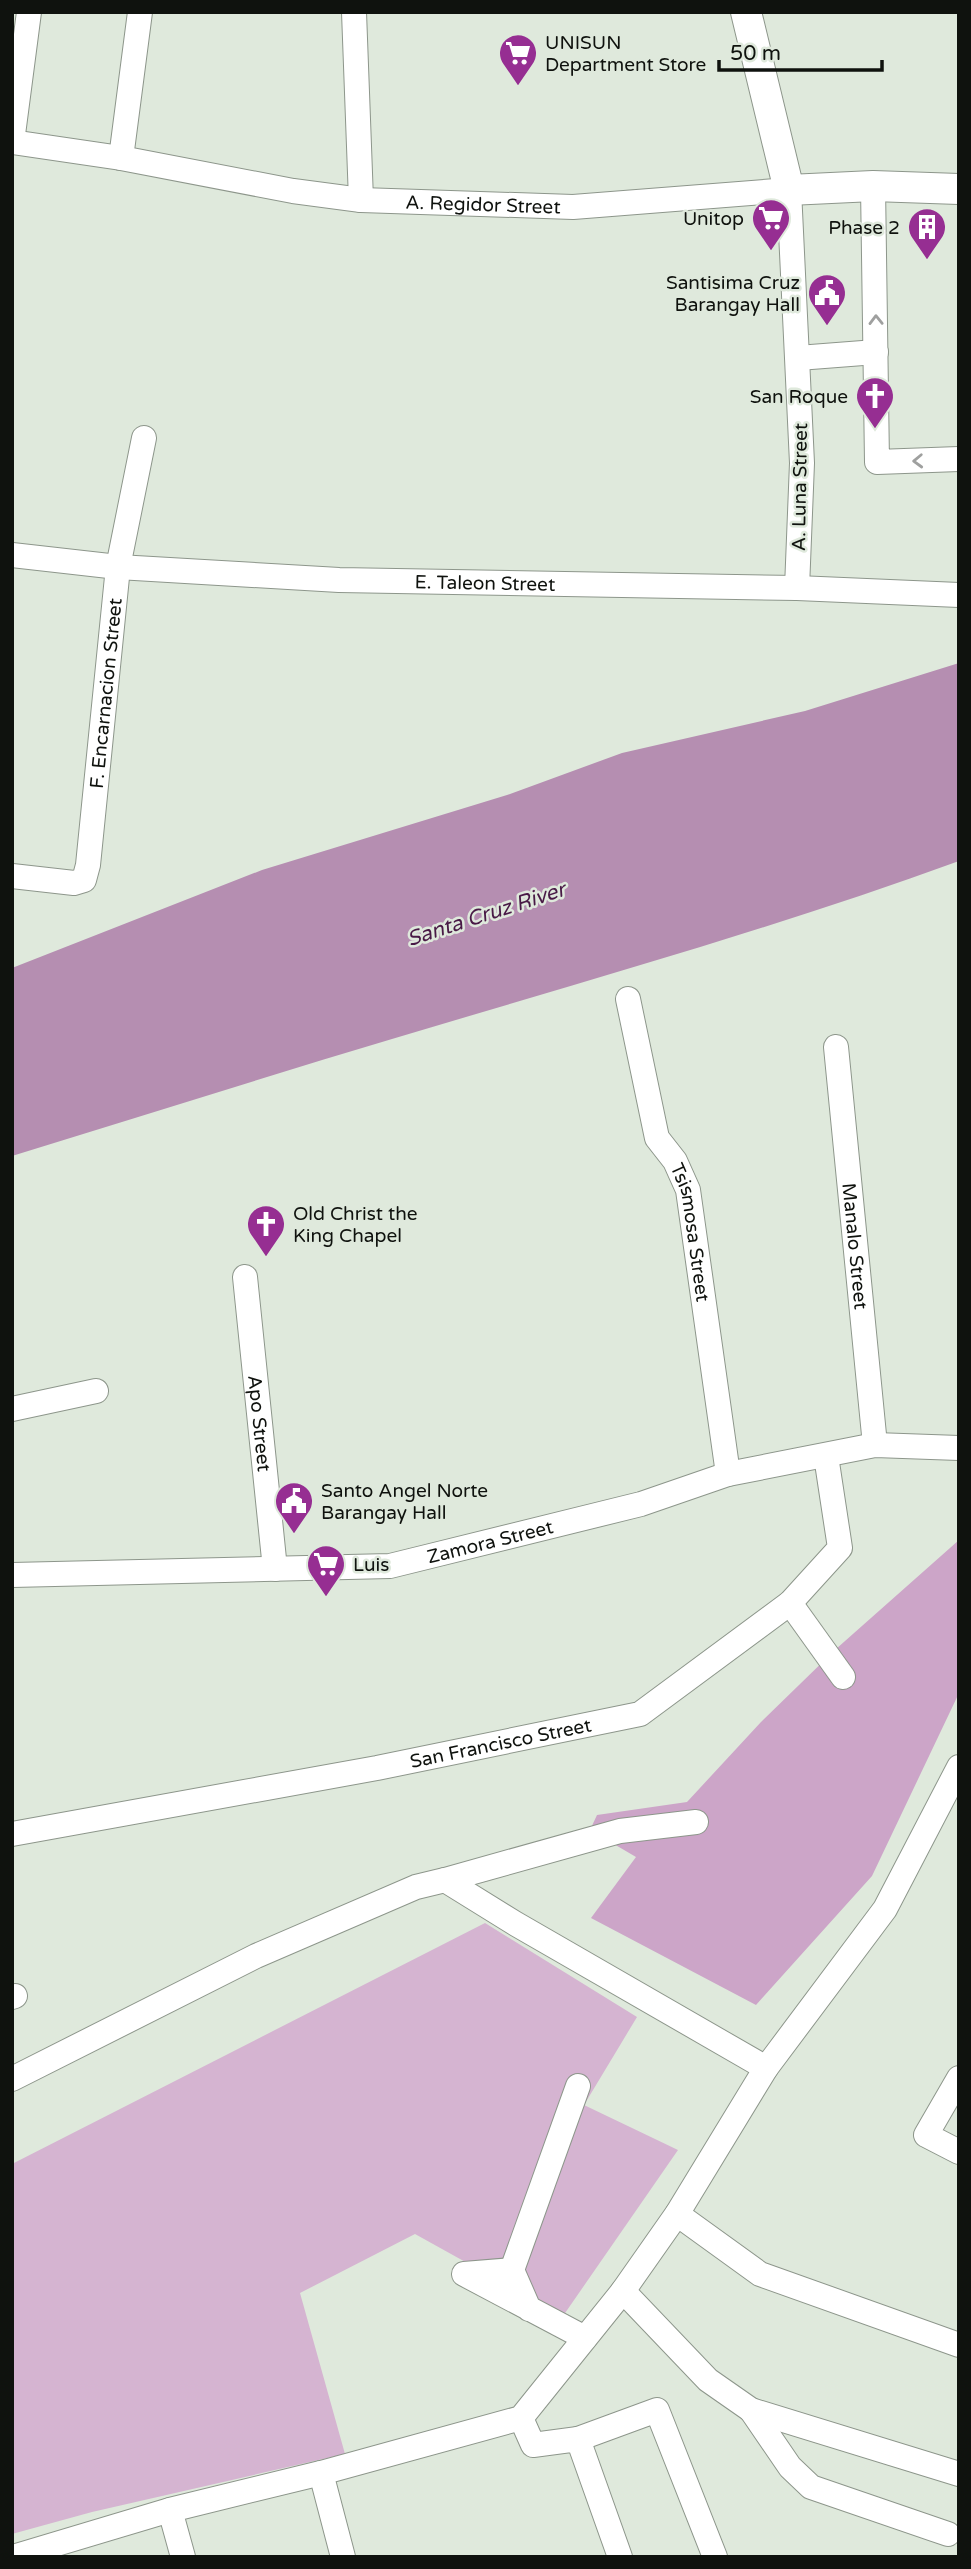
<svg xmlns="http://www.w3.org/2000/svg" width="971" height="2569" viewBox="0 0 971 2569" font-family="'Varela Round',sans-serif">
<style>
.green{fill:#d5b4d1}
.forest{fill:#cca5c8}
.water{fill:#b58eb1}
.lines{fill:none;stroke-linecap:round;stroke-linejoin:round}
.minor-casing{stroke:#8d968b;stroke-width:26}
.tertiary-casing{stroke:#8d968b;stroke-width:32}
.minor{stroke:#fff;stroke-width:24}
.tertiary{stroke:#fff;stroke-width:30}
.oneway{stroke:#9fa09f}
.labels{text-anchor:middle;stroke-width:5;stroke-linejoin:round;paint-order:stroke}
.poi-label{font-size:19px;fill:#0f120e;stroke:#dfe9dc;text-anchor:start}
.street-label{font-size:19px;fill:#0f120e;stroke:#dfe9dc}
.water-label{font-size:21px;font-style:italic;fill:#491a46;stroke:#dfe9dc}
</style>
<rect width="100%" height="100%" fill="#dfe9dc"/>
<!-- green -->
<polygon class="green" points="485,1923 637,2017 584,2105 678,2150 563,2316 415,2234 300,2293 345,2454 92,2512 12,2534 12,2164"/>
<!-- forest -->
<polygon class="forest" points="959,1540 959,1693 872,1876 756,2005 591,1918 636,1857 590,1830 597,1815 687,1802 761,1722 836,1649"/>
<!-- water -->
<path class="water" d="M959 663V861C773 929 582 982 392 1039 265 1077 139 1117 12 1156V968L262 870 507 795 622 753 805 711Z"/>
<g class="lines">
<defs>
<g id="minor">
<polyline points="354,12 361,200"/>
<path id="s1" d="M12 142 121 158 293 191 361 200 573 207 789 190 802 463 797 588"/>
<polyline points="12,142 29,12"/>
<polyline points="121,158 140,12"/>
<polyline points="873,186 877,462 959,459"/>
<polyline points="798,358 876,352"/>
<path id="s2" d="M12 555 118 567 339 580 797 588 959 595"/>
<path id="s3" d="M12 876 74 883 84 880 88 865 118 567 144 438"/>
<path id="s4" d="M628 999 657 1138 675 1161 688 1190 728 1474"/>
<path id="s5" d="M836 1047 875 1445"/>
<path id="s6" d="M245 1277 275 1569"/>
<polyline points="12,1409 96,1391"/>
<path id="s7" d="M12 1575 390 1566 641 1504 728 1474 875 1445 959 1448"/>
<polyline points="790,1603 843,1677"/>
<path id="s8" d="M12 1834 377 1768 640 1714 790 1603 840 1548 826 1456"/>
<polyline points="445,1880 620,1831 696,1822"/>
<polyline points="12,1997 15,1996"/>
<polyline points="959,2078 926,2135 959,2152"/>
<polyline points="12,2079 256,1956 416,1887 445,1880 516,1924 766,2068"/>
<polyline points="677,2214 760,2274 959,2345"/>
<polyline points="512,2270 578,2086"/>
<polyline points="623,2291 708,2380 751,2410 959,2474"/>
<polyline points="529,2309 512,2270 464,2274 585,2338"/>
<polyline points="751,2410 790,2467 811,2487 948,2534"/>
<polyline points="521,2418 533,2445 578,2439 620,2557"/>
<polyline points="578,2439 657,2410 715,2557"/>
<polyline points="321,2473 343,2557"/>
<polyline points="170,2510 183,2557"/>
<polyline points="13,2557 170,2510 321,2473 521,2418 623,2291 677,2214 766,2068 885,1909 959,1767"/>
</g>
<polyline id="tertiary" points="746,12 789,190 873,186 959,189"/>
</defs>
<!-- minor casing -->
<use href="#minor" class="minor-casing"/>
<!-- tertiary casing -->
<use href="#tertiary" class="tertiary-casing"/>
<!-- minor -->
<use href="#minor" class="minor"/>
<!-- tertiary -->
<use href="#tertiary" class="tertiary"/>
</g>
<!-- one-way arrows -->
<defs><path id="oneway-chevron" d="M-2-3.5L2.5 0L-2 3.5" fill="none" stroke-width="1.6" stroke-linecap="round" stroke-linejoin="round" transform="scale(1.75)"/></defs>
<g class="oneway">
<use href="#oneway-chevron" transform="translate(876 320) rotate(-91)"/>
<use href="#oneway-chevron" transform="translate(918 461) rotate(178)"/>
</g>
<!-- icons -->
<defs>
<symbol id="supermarket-pin" viewBox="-11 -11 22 30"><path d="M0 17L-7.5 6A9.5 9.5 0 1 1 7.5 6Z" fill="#962e92" stroke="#dfe9dc"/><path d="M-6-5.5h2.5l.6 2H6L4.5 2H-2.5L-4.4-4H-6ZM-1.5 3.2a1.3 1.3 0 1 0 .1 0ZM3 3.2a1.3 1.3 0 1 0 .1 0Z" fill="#fff"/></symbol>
<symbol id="building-pin" viewBox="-11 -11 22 30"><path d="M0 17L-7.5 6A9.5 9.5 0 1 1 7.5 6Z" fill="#962e92" stroke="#dfe9dc"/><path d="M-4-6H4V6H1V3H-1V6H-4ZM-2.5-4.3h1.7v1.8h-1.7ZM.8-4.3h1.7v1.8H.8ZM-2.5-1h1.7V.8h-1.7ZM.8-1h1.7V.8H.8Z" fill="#fff"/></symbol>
<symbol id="civic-pin" viewBox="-11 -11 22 30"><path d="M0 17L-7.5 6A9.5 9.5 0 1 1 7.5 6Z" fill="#962e92" stroke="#dfe9dc"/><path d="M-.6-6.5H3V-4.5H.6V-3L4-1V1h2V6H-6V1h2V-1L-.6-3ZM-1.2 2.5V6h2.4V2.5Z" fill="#fff"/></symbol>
<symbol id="church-pin" viewBox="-11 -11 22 30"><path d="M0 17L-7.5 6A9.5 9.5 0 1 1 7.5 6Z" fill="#962e92" stroke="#dfe9dc"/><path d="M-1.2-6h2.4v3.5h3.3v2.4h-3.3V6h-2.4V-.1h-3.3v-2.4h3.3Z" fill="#fff"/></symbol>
</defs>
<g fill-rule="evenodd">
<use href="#supermarket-pin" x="496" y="31" width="44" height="60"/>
<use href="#supermarket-pin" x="749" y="196" width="44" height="60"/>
<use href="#building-pin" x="905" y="205" width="44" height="60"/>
<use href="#civic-pin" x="805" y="271" width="44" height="60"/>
<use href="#church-pin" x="853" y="374" width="44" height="60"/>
<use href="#church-pin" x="244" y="1202" width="44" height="60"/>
<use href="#civic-pin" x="272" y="1479" width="44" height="60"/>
<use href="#supermarket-pin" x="304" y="1542" width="44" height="60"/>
</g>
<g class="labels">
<!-- poi labels -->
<g class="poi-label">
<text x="545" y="49">UNISUN<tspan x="545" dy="22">Department Store</tspan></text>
<text x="744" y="225" text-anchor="end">Unitop</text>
<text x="900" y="234" text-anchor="end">Phase 2</text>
<text x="800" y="289" text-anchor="end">Santisima Cruz<tspan x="800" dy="22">Barangay Hall</tspan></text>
<text x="848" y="403" text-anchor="end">San Roque</text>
<text x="293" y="1220">Old Christ the<tspan x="293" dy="22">King Chapel</tspan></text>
<text x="321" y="1497">Santo Angel Norte<tspan x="321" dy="22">Barangay Hall</tspan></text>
<text x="353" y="1571">Luis</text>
</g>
<!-- street labels -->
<g class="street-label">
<text dy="7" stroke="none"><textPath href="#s1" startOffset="476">A. Regidor Street</textPath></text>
<text transform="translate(799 487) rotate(-89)" y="7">A. Luna Street</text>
<text dy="7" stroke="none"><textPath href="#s2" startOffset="474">E. Taleon Street</textPath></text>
<text dy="7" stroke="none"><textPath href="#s3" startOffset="261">F. Encarnacion Street</textPath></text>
<text dy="7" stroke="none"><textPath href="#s4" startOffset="245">Tsismosa Street</textPath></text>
<text dy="7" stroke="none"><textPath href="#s5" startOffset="200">Manalo Street</textPath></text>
<text dy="7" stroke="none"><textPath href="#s6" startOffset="147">Apo Street</textPath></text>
<text dy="7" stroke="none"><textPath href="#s7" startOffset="481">Zamora Street</textPath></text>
<text dy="7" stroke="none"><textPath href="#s8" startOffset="497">San Francisco Street</textPath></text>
</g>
<!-- water labels -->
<g class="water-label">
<text transform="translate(486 914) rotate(-18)" y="7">Santa Cruz River</text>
</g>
</g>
<!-- border -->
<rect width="971" height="2569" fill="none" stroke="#0f120e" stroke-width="28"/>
<!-- scale -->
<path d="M719 60v10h163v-10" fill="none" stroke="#0f120e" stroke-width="3.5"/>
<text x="730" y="60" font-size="21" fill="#0f120e" stroke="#dfe9dc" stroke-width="5" paint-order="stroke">50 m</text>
</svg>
